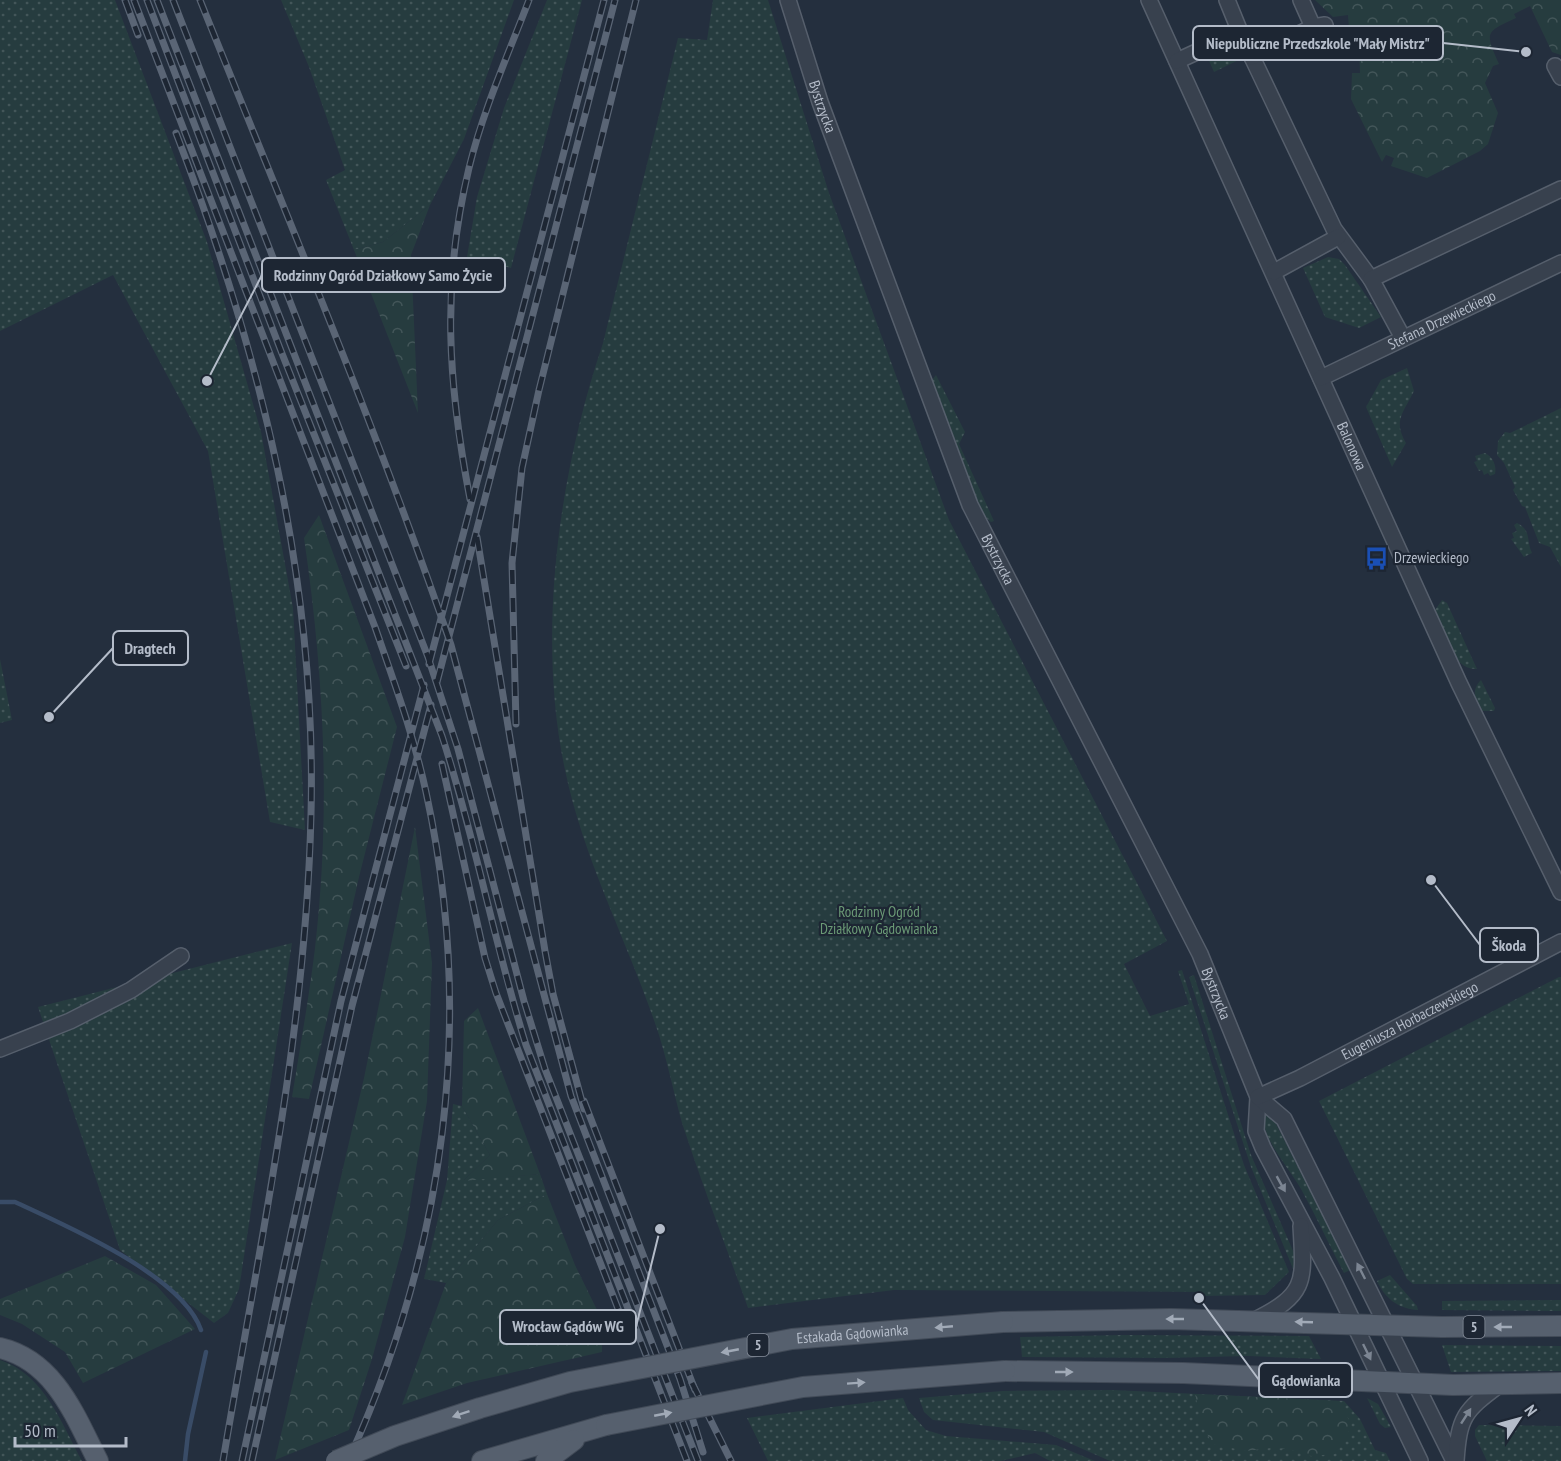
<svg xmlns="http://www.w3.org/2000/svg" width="1561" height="1461" viewBox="0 0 1561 1461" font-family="'PT Sans Narrow',sans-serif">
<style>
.grass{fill:url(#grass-dots)}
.forest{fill:url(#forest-crowns)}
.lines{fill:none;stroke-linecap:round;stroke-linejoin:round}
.stream{stroke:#394c67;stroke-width:4.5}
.minor-casing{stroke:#565f6c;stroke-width:18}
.major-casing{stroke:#414a57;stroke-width:22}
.minor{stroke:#38414e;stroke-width:15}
.major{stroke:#56606e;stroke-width:20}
.rail-casing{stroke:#5a6575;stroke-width:7}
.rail{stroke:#1d2633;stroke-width:4.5;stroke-dasharray:14;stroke-linecap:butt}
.major-bridge-casing{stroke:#414a57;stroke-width:22;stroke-linecap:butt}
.major-bridge{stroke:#56606e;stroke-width:20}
.oneway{fill:#7c8592}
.oneway2{fill:#a1aab7}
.labels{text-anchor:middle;stroke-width:4.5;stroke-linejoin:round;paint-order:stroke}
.shield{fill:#1d2633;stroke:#878f9c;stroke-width:1.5}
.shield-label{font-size:14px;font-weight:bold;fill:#b4bcc9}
.street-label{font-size:15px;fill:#b4bcc9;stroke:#1d2633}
.poi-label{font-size:15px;fill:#b4bcc9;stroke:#1d2633;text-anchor:start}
.park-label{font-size:15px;fill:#6b9a76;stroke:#1d2633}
.leader{fill:none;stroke:#b4bcc9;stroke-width:2}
.callout-dot{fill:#b4bcc9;stroke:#1d2633;stroke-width:2}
.callout{fill:#1d2633;stroke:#b4bcc9;stroke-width:2}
.callout-label{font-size:16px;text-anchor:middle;font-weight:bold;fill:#b4bcc9}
</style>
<defs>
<pattern id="grass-dots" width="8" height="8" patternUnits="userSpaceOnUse" patternTransform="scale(1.5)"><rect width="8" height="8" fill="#263c3f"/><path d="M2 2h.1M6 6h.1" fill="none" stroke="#435659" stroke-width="1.8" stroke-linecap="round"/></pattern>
<pattern id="forest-crowns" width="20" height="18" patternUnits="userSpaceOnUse" patternTransform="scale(1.5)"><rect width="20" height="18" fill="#263c3f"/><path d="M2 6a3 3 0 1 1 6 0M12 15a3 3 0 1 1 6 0" fill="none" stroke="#435659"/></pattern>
</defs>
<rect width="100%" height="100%" fill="#242f3e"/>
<!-- grass -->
<g class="grass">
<polygon points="0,0 115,0 207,242 261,432 293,608 305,830 270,822 208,451 113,275 0,331"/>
<polygon points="281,0 514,0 464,139 430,205 383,242 354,250 326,180 345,170 309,67"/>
<polygon points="547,0 582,0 511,268 467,257 477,197 504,108"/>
<path d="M713 0H768L829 193 949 520 1167 941 1124 964 1150 1016 1189 1004 1178 971 1182 970 1244 1165 1289 1272 1265 1295 1200 1296V1292L894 1290 748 1308C726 1246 702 1185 682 1123 674 1094 668 1064 659 1035 630 946 584 862 565 770 536 634 559 473 603 343L678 38 707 40Z"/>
<polygon points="1227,45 1238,48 1247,56 1214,72 1206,54"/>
<polygon points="1328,257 1339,259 1345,265 1381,317 1359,328 1325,317 1303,268"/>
<path d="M1407 368 1414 391C1403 414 1393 420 1406 443L1392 467 1366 407 1381 380Z"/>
<path d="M936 375 965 432 959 444 994 521 991 522C973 510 941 406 932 380Z"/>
<polygon points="1561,408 1561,567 1550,547 1539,543 1525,507 1522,506 1513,490 1515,487 1504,463 1497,455 1498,441 1505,432 1510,433"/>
<path d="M1485 453C1493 457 1497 466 1495 474L1490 476 1488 473 1484 475 1482 470 1479 471 1474 462 1477 461 1475 456Z"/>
<path d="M1517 523C1532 530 1526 541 1532 553L1524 557 1511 539 1514 538 1512 533 1517 531 1514 525Z"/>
<path d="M1442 600 1447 603 1477 669C1452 671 1443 629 1435 610Z"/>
<polygon points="0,659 12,720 0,723"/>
<path d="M1481 680 1495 708 1494 711H1480C1475 699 1471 690 1481 680Z"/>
<polygon points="292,943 239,1289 228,1313 214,1323 120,1250 38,1007"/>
<polygon points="1194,975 1251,1155 1294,1253 1296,1276 1251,1167 1189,977"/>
<polygon points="1559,977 1561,977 1561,1284 1413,1284 1407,1279 1319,1101"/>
<polygon points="453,1104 462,1106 490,1155 464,1180 540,1174 547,1194 498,1220 446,1283 424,1279 447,1180"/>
<path d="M1267 1111 1272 1116 1350 1270 1344 1273C1329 1245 1316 1216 1301 1189 1288 1166 1263 1141 1263 1115Z"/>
<path d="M1390 1275 1417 1306 1418 1310C1399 1309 1385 1299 1377 1281Z"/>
<polygon points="1561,1300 1561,1311 1442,1310 1442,1301"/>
<polygon points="1123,1335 1309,1336 1321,1359 1248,1356 1166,1358 1022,1357 1020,1337"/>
<polygon points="1442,1345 1561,1346 1561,1371 1451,1372"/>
<path d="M0 1360C45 1375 61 1423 82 1461H0Z"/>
<polygon points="1113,1390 1344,1401 1360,1419 1375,1450 1386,1453 1390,1461 1110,1461 1044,1432 933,1420 924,1412 919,1398 1002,1391"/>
<polygon points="903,1398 908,1410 926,1430 946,1436 1056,1445 1095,1461 1050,1461 1035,1453 1001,1461 768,1461 747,1418"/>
<polygon points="1367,1398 1378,1404 1391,1427 1385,1428 1380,1424"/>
<polygon points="1479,1425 1561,1426 1561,1461 1487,1461 1475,1436 1475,1430"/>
</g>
<!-- forest -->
<g class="forest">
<path d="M1315 0H1561V55L1552 52 1530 6 1514 14 1516 18C1486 32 1484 31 1499 64L1493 66 1485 83 1498 113 1488 144 1480 151 1427 178 1391 166 1394 158 1386 155 1382 162 1351 99 1352 73H1360L1359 44H1350L1348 15 1333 17Z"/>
<polygon points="430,205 411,255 418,413 354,250 383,242"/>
<path d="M319 515 397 727 359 877 309 1099 292 1097C300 1047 309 998 315 948 331 811 324 674 304 538Z"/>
<polygon points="415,827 432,963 427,1101 405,1237 372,1359 349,1430 275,1460 364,1078"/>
<polygon points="478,1008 540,1174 463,1181 490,1155 462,1106 464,1021"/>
<polygon points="547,1194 575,1265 602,1320 602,1352 467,1383 402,1405 446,1283 498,1220"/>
<polygon points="105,1256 156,1285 195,1329 83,1383 65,1352 22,1324 0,1315 0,1299"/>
<polygon points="1195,1394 1337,1401 1351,1423 1347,1438 1335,1454 1311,1456 1288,1449 1271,1448 1246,1451 1212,1444 1201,1421"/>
</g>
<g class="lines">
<!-- stream -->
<g class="stream">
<path d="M0 1202H15C66 1226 182 1275 201 1330"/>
<polyline points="185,1461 188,1434 206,1352"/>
</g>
<defs>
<g id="minor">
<path id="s1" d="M788 0 820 102 970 505 1200 954 1258 1097 1256 1131 1263 1148 1332 1278 1420 1461"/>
<path id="s2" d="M1149 0 1459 683 1561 892"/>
<polyline points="1227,0 1240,32"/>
<polyline points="1301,0 1313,27"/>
<polyline points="1252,57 1334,229 1371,279"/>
<polyline points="1177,61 1240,32 1252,57 1313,27 1325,25"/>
<polyline points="1555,66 1561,77"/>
<polyline points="1274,272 1338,237"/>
<polyline points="1403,338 1371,279 1561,189"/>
<path id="s3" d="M1321 378 1561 263"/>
<polyline points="0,1049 70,1021 131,990 181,956"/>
<polyline points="1258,1097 1284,1119 1454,1461"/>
<path id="s4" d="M1258 1097 1300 1078 1561 942"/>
<path d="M1255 1320C1308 1294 1304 1280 1301 1226"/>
<path d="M1456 1461C1459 1417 1464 1411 1499 1385"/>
</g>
<g id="major">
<polyline points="1003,1322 1171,1319 1442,1327 1561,1326"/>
<path d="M0 1348C55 1361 75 1416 98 1461"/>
<polyline points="1005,1371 1183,1373 1453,1385 1561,1383"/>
<polyline points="482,1461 606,1425"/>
<polyline points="546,1461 574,1440"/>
</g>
</defs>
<!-- minor casing -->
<use href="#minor" class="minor-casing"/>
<!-- major casing -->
<use href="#major" class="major-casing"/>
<!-- minor -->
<use href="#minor" class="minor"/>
<!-- major -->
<use href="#major" class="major"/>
<defs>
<g id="rail">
<polyline points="125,0 138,35"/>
<path d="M134 0 375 627C394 682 414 736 426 792 476 1021 445 1249 348 1461"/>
<polyline points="147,0 281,351 406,666"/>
<path d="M157 0 442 736C475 837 494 943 526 1045L687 1461"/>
<polyline points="173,0 428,657 458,749 524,1001 545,1069 698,1461"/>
<path d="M200 0C286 214 376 427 451 645L571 1096 680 1379 703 1452"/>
<path d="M176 133C260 351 317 580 311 815 306 1032 259 1248 223 1461"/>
<path d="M470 499C448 384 441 284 469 168 483 110 508 55 529 0"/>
<polyline points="477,537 545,951 553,994 584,1109"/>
<polyline points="429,664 604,0"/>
<polyline points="437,682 615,0"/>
<polyline points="516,724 512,563 522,468 539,390 636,0"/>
<polyline points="442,764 485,958 496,993 622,1319"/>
<polyline points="584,1101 695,1390"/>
<polyline points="692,1383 731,1461"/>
<polyline points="242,1461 341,1001 424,685"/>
<polyline points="252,1461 352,1006 431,705"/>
</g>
</defs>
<!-- rail casing -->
<use href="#rail" class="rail-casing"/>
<!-- rail -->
<use href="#rail" class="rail"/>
<defs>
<g id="major-bridge">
<polyline points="606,1425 803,1387 1005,1371"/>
<path id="s5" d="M336 1461 395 1436 480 1408 570 1382 792 1339 1003 1322"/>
</g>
</defs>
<!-- major-bridge casing -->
<use href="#major-bridge" class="major-bridge-casing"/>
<!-- major-bridge -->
<use href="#major-bridge" class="major-bridge"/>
</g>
<!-- one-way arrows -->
<defs><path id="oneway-solid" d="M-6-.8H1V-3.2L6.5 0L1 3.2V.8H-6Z" transform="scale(1.5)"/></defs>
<g class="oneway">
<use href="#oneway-solid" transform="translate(1281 1184) rotate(61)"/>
<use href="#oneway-solid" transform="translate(1361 1271) rotate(-117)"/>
<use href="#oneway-solid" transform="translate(1367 1352) rotate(64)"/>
<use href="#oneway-solid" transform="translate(1466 1416) rotate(-57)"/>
</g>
<g class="oneway2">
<use href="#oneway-solid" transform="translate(1175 1319) rotate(-180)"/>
<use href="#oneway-solid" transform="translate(1304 1322) rotate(-178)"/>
<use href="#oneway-solid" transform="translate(944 1327) rotate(175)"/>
<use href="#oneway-solid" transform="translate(1503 1327) rotate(180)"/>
<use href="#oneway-solid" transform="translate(730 1351) rotate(169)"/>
<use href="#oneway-solid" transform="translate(1064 1372)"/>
<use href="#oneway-solid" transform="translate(856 1383) rotate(-4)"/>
<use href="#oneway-solid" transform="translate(461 1414) rotate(161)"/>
<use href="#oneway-solid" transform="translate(663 1414) rotate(-11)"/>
</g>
<!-- icons -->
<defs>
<symbol id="bus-bare" viewBox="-9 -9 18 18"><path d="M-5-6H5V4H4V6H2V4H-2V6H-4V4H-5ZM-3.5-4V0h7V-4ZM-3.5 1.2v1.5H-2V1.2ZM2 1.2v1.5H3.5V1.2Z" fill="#1a4fb4" stroke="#1d2633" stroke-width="2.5" paint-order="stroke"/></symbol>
</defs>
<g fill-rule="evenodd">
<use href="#bus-bare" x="1360" y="542" width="33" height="33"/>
</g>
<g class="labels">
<!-- shield labels -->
<g class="shield">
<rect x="1463.5" y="1316" width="21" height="22" rx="4.5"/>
<rect x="747.5" y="1334" width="21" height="22" rx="4.5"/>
</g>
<g class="shield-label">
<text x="1474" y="1332">5</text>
<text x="758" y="1350">5</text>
</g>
<!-- street labels -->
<g class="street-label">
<text dy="5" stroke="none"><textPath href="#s1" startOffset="112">Bystrzycka</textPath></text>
<text dy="5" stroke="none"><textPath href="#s3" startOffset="134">Stefana Drzewieckiego</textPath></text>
<text dy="5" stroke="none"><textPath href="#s2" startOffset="490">Balonowa</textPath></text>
<text dy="5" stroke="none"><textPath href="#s1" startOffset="598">Bystrzycka</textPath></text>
<text dy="5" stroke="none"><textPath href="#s1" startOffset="1084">Bystrzycka</textPath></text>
<text dy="5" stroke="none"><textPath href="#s4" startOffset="170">Eugeniusza Horbaczewskiego</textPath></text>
<text dy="5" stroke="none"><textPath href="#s5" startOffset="534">Estakada Gądowianka</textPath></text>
</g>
<!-- poi labels -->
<g class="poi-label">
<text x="1394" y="563">Drzewieckiego</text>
</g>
<!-- park labels -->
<g class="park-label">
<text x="879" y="917">Rodzinny Ogród<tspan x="879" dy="17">Działkowy Gądowianka</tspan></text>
</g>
</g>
<!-- callouts -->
<path class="leader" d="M1526 52L1443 43M207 381L262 275M49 717L113 648M1431 880L1480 945M660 1229L636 1327M1199 1298L1259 1380"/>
<g class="callout-dot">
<circle cx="1526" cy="52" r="6"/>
<circle cx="207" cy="381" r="6"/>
<circle cx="49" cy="717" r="6"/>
<circle cx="1431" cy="880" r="6"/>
<circle cx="660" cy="1229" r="6"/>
<circle cx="1199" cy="1298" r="6"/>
</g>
<g class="callout">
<rect x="1193" y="26" width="250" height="34" rx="6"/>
<rect x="262" y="258" width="243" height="34" rx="6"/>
<rect x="113" y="631" width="75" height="34" rx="6"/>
<rect x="1480" y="928" width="58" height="34" rx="6"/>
<rect x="500" y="1310" width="136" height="34" rx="6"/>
<rect x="1259" y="1363" width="93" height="34" rx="6"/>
</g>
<g class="callout-label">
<text x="1318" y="49">Niepubliczne Przedszkole "Mały Mistrz"</text>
<text x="383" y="281">Rodzinny Ogród Działkowy Samo Życie</text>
<text x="150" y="654">Dragtech</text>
<text x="1509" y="951">Škoda</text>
<text x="568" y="1332">Wrocław Gądów WG</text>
<text x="1306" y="1386">Gądowianka</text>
</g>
<!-- north arrow -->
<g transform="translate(1519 1419) rotate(54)" stroke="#1d2633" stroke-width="4.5" paint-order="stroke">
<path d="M0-4.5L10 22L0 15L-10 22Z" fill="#b4bcc9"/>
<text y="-9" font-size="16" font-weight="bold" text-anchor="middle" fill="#b4bcc9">N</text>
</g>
<!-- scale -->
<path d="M15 1437v9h111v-9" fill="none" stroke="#b4bcc9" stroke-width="3"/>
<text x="24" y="1437" font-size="18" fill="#b4bcc9" stroke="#1d2633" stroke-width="4.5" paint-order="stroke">50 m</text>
</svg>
